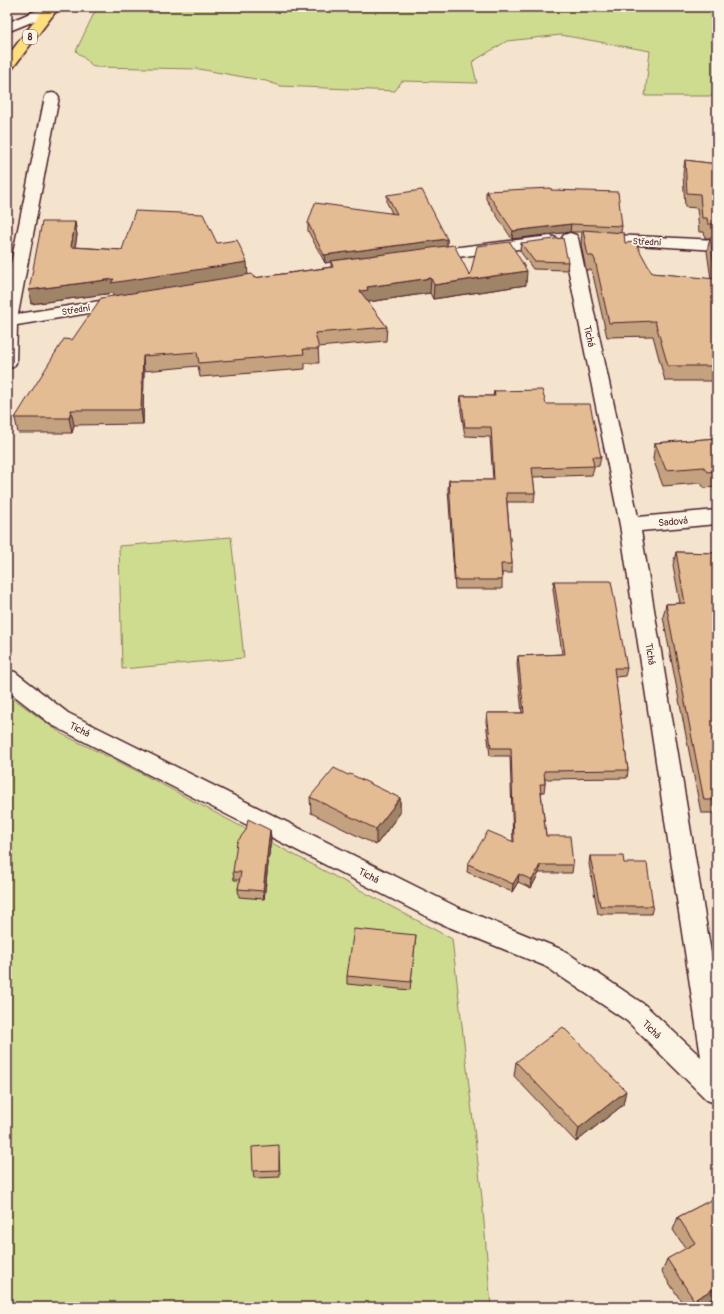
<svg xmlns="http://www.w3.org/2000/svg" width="724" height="1314" viewBox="0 0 724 1314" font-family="Pangolin,sans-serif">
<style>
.green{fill:#cedc90;stroke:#8c7e5e}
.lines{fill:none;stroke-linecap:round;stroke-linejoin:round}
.street-casing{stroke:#4a1f2b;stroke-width:3}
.primary-casing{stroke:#4a1f2b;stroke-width:3}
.street{fill:#fcf5e5;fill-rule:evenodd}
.primary{fill:#fedf80;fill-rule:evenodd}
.wall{fill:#c4a27f;stroke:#4a1f2b}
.shaded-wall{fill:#a08468;stroke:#4a1f2b}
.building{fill:#e4bc94;stroke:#4a1f2b}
.labels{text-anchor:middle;stroke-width:3.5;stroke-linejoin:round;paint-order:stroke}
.shield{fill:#fcf5e5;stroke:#7f5f63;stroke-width:1}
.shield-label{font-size:9px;font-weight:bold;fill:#4a1f2b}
.far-street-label{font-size:9px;fill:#4a1f2b;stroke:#fcf5e5}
.street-label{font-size:10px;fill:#4a1f2b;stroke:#fcf5e5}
</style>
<rect width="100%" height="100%" fill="#f5e4cd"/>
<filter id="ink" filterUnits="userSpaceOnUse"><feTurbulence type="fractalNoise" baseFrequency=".025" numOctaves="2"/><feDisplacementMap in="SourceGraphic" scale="8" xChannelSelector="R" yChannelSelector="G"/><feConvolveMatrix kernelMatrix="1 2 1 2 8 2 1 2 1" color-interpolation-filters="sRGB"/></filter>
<g filter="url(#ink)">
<!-- green -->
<g class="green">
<polygon points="97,7 476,7 485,10 494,7 717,7 717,96 645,96 650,51 561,35 507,41 472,62 477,83 402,81 395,91 280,86 266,81 199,69 94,67 76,51"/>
<polygon points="231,537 244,658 122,669 119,546"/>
<polygon points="7,694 62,734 137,771 452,939 482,1198 491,1307 7,1307"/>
</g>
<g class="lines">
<defs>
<g id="street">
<polygon points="44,7 56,7 58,9 56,12 7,32 7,23"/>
<polygon points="52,93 57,94 59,97 18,314 125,297 131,298 134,302 131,306 17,325 16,363 13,367 7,368 7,283 45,97 47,94"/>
<polygon points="570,233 576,235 578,238 638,517 717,510 717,524 641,531 717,989 717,1104 707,1100 627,1021 545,966 439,923 52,725 7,690 7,670 15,672 68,713 457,907 563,950 645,1005 701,1057 620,525 562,238 564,235"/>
<polygon points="594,234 717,240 717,250 588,242 586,239 588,236"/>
<polygon points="550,236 556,238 558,241 556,244 427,261 421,260 419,256 421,252 427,251"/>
</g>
<polygon id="primary" points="45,7 59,7 12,69 7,70 7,57"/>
</defs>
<!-- street casing -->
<use href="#street" class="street-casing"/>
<!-- primary casing -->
<use href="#primary" class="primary-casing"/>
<!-- street -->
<use href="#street" class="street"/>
<!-- primary -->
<use href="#primary" class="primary"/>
</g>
<!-- wall -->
<g class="wall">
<polygon points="685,160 717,164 717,381 665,381 653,336 607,337 593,275 591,270 586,270 581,245 582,232 570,232 512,239 486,199 486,191 551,190 622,226 621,232 625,243 652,273 711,279 707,251 710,238 705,238 704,232 699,232 697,208 685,207 683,174"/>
<polygon points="387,195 447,239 447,246 470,276 526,285 433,299 430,293 368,302 387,327 386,341 318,347 319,363 305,363 305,369 200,377 198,366 144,371 143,424 74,425 72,433 18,433 15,418 72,340 113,296 113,293 31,304 29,290 75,222 77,235 75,247 122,250 217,243 248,274 254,278 331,267 331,262 325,263 308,231 308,223 392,213 387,203"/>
<polygon points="521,243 568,262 567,270 533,269 520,251"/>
<polygon points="494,391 546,404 601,457 599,466 594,467 592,475 533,477 535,493 534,502 507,502 512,564 512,573 502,573 502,589 455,589 448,489 449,480 493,480 490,437 465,436 460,405 461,396 493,396"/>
<polygon points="717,438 717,487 704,488 701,483 663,486 653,459 655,443"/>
<polygon points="676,552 717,553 717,813 701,813 663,617 666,604 680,603 673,565"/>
<polygon points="554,581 627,668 625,676 615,677 628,770 627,778 545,779 545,784 544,792 541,792 546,836 573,865 572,873 539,873 531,888 518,882 512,892 467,872 468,864 513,842 510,756 490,756 486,721 487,713 522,713 517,664 518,656 562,654 553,589"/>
<polygon points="348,775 400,798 400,813 376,845 311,813 310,797"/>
<polygon points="270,830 271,838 264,899 239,897 238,889 240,880 234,880 233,872"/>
<polygon points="590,856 624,863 653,906 651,914 598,914 589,864"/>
<polygon points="416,935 410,990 347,984 347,976"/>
<polygon points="516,1062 623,1105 576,1142 514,1076"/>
<polygon points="279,1152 280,1177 254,1178 253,1171"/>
<polygon points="717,1197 717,1297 717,1296 697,1307 685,1307 662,1272 667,1259 686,1249 673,1230 678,1217"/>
</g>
<!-- shaded-wall -->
<g class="shaded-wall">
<polygon points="75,222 77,235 73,261 71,247"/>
<polygon points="571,224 570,232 512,239 513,231"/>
<polygon points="447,239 447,247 331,261 331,262 325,263 324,255"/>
<polygon points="247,262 248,276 113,297 113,293 31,304 29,290"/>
<polygon points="527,271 526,285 433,299 434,285"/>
<polygon points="431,278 430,293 368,302 368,305 360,291 367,287"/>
<polygon points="143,356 144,371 143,424 141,410"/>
<polygon points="71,410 74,425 72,433 69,418"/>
<polygon points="400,798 400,813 376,845 376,829"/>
<polygon points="270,830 271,838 264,899 263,891"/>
<polygon points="540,865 539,873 531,888 532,880"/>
<polygon points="519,874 518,882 512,892 513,884"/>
<polygon points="626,1091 623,1105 576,1142 579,1128"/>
<polygon points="717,1287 717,1296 697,1307 691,1307 694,1300"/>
</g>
<!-- building -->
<g class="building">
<polygon points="685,160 717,164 717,224 708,224 707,218 702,218 700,194 687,193"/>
<polygon points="551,188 551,190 618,192 622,226 571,224 513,231 486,191"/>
<polygon points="422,190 447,239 324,255 308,223 315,203 397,214 387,195"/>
<polygon points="135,211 203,214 217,243 237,240 247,262 111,283 114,279 29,290 42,222 75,222 71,247 122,250"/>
<polygon points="583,230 624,233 625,243 635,242 652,273 716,279 710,237 717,237 717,366 668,366 655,321 609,323 595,260 593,256 588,256"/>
<polygon points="563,238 568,262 534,261 521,243"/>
<polygon points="510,242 527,271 434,285 431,278 367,287 368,290 360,291 387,327 315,333 319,349 303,349 304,354 199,363 197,352 143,356 141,410 71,410 69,418 15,418 64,339 72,340 101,298 252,274 254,278 333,267 331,261 454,245 470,276 477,246"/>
<polygon points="542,390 546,404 590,404 601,457 592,457 594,466 532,468 535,493 506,493 512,564 501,564 502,580 455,580 449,480 494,480 491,427 465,427 461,396 495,396 494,391"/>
<polygon points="717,438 717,471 707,472 704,467 666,470 655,443"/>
<polygon points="676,552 717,553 717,800 704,800 666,604 685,603"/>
<polygon points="554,581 611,581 627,668 614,668 628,770 544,771 545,784 540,784 546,836 570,836 573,865 540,865 532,880 519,874 513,884 468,864 488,831 514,842 511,748 491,748 487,713 524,713 518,656 565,654"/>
<polygon points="334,768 348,775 350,774 400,798 376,829 310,797"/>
<polygon points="248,819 270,830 263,891 238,889 241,872 233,872 237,842 246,830"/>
<polygon points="590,856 623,856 624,863 647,863 653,906 600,906"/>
<polygon points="354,929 416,935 411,982 347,976"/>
<polygon points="563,1027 626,1091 579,1128 516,1062"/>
<polygon points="279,1145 279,1170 253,1171 252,1147"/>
<polygon points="717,1197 717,1287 694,1300 667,1259 695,1243 678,1217"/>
</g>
</g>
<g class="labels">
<!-- shield labels -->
<rect class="shield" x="23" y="30" width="14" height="14" rx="3"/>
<g class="shield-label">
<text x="30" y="40">8</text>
</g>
<!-- far-street labels -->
<g class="far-street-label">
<text transform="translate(647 242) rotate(3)" y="3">Střední</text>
<text transform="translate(76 310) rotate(-9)" y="3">Střední</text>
</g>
<!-- street labels -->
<g class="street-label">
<text transform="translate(590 336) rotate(78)" y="4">Tichá</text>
<text transform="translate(673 521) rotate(-5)" y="4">Sadová</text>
<text transform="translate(651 654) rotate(81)" y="4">Tichá</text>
<text transform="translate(80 729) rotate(26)" y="4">Tichá</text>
<text transform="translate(369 875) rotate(27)" y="4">Tichá</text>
<text transform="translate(652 1029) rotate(44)" y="4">Tichá</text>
</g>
</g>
<!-- margin -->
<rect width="724" height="1314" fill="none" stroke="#fcf5e5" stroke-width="24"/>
<rect x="12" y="12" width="700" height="1290" fill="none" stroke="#4a1f2b" stroke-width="1.5" filter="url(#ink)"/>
</svg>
